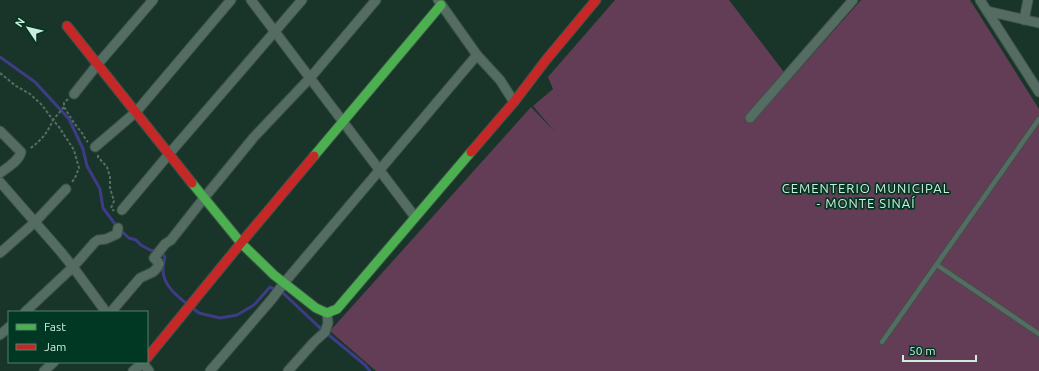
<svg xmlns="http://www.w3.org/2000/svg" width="1039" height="371" viewBox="0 0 1039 371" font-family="Ubuntu,sans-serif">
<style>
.green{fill:#633d56}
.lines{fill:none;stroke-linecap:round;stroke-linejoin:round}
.stream{stroke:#3f3c87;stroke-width:3}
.lane-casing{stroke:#3c5248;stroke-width:6}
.street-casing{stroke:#3c5248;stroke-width:11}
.fast-casing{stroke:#3c5248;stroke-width:11}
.jam-casing{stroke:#3c5248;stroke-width:11}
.path{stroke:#586d64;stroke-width:2;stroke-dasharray:3 2;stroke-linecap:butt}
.lane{stroke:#546c61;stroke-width:4.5}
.street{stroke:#546c61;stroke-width:9}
.fast{stroke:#4caf50;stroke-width:9}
.jam{stroke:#c62828;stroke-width:9}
.labels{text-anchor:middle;stroke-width:3.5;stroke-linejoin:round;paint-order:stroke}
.quarter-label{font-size:13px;letter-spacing:1px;fill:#cceddb;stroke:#003823}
</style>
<rect width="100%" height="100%" fill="#19352a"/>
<!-- green -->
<polygon class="green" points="615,0 729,0 790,80 861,0 970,0 1039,109 1039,371 376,371 330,331 531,107 555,132 533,106 553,89 548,77"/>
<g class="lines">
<!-- stream -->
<g class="stream">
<path d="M0 57 35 82 69 119 83 149 87 166 100 189 103 208 118 228 129 238 136 240 141 245 150 250 161 252 165 257C164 261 163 266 163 270 163 285 177 296 187 304"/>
<polyline points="191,307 199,313 220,318 237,315 254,305 270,287 283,293 318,326 365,365 370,371"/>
</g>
<defs>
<g id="lane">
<polyline points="937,265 1039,334"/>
<polyline points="882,342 1039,119"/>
</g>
<g id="street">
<polyline points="251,0 415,217"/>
<polyline points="438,0 477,55 500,80 514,102"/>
<polyline points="980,0 1039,92"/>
<polyline points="987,11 1039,23"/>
<polyline points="1024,20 1028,0"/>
<polyline points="74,94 97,65 153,0"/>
<polyline points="750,118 853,0"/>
<path d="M0 131 21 152C19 161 7 168 0 173"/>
<polyline points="95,147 136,112 231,0"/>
<polyline points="0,182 61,252 73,267 106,312"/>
<polyline points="122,210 169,154 302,0"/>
<polyline points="0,253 35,222 66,189"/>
<polyline points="25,312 73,267 95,242 98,240 106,239 117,234 118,228"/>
<polyline points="111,312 140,278 153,272 157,268 159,264 158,262 154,258 165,244 171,240 204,198 254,137 310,78 376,0"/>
<polyline points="0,335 9,327"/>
<polyline points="142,362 149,371"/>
<polyline points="44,371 54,362"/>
<polyline points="133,371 144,362"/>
<polyline points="210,371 272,299 284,283 477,55"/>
<polyline points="288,371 314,342 325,332 328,323 327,313"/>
</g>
<g id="fast">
<polyline points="314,156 441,5"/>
<polyline points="192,183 241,243 274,275 316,308 327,313 337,309 471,152"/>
</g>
<g id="jam">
<polyline points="67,26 192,183"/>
<polyline points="471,152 514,102 546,60 596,0"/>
<polyline points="147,358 241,243 314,156"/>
</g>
</defs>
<!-- lane casing -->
<use href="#lane" class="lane-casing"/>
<!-- street casing -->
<use href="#street" class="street-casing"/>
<!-- fast casing -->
<use href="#fast" class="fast-casing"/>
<!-- jam casing -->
<use href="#jam" class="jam-casing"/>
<!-- path -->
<g class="path">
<path d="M0 73 16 86 30 94 42 105 53 120C48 132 41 141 29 149"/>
<polyline points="68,99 64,103 64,107 74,123 82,133 86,140 88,142"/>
<polyline points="64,107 53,120 59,127 74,150 79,168 75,178 72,182"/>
<polyline points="98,155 98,157 107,167 110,177 110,188 114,201 111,208 114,211"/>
</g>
<!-- lane -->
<use href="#lane" class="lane"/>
<!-- street -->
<use href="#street" class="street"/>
<!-- fast -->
<use href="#fast" class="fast"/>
<!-- jam -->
<use href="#jam" class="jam"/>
</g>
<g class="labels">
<!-- quarter labels -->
<g class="quarter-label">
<text x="866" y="193">CEMENTERIO MUNICIPAL<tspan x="866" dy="15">- MONTE SINAÍ</tspan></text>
</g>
</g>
<!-- legend -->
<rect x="8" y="311" width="140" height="52" fill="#003823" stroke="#52806d"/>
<rect x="16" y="324" width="20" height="6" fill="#4caf50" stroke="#52806d"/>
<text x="44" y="331" font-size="12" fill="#cceddb">Fast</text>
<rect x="16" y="344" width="20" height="6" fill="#c62828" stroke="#52806d"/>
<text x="44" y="351" font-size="12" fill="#cceddb">Jam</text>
<!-- north arrow -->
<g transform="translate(28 28) rotate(305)" stroke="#003823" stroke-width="3" paint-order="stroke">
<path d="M0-3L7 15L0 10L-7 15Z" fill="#cceddb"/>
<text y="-6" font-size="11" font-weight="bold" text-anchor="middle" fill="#cceddb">N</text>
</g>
<!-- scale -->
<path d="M903 355v6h73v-6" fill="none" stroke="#cceddb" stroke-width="2"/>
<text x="909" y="355" font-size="12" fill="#cceddb" stroke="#003823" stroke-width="3" paint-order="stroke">50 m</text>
</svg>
